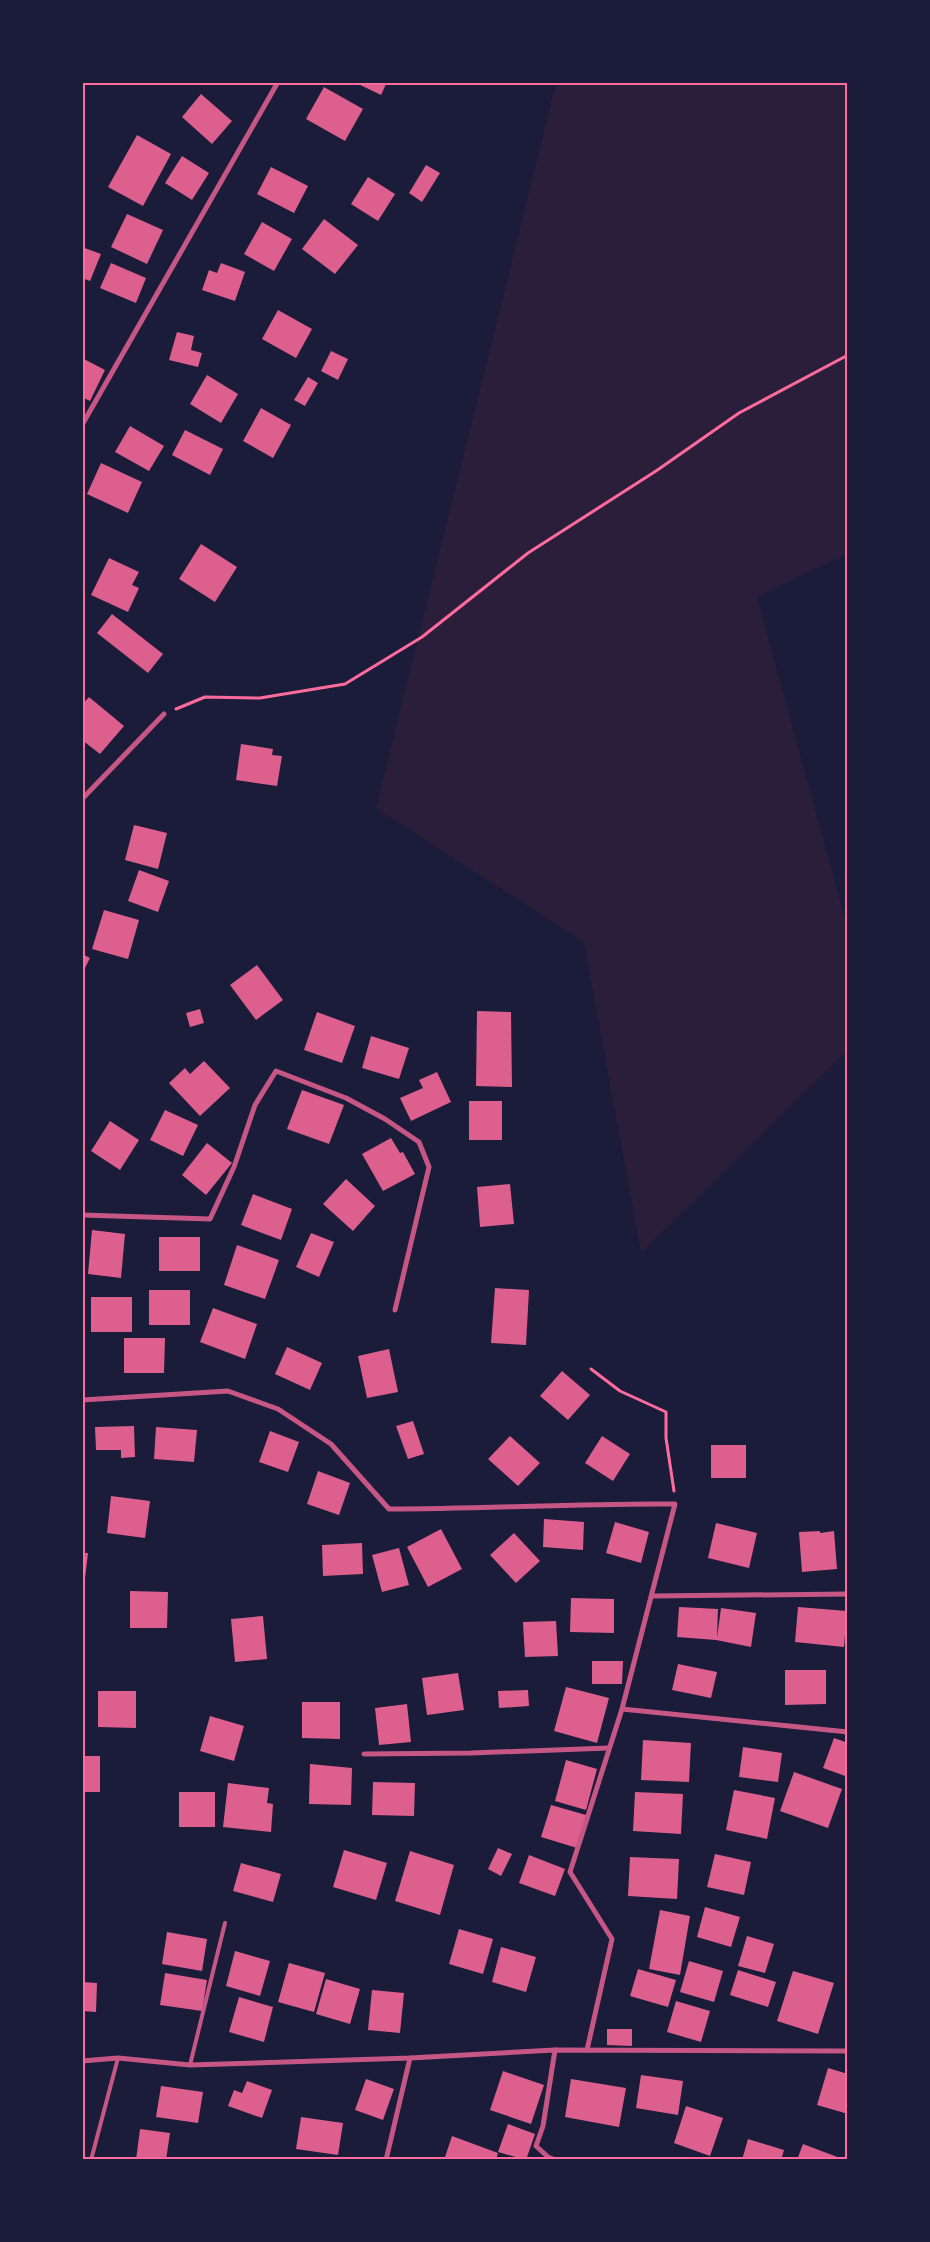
<svg xmlns="http://www.w3.org/2000/svg" width="930" height="2242" viewBox="0 0 930 2242" font-family="Overpass,sans-serif">
<style>
.green{fill:#2a1e3b}
.building{fill:#dd5f8e}
.lines{fill:none;stroke-linecap:round;stroke-linejoin:round}
.path{stroke:#ff6b9d;stroke-width:3}
.service{stroke:#c65784;stroke-width:4}
.minor{stroke:#c65784;stroke-width:5}
.neatline{fill:none;stroke:#ff6b9d;stroke-width:2}
</style>
<rect width="100%" height="100%" fill="#1b1b3a"/>
<!-- green -->
<polygon class="green" points="556,83 847,83 847,554 757,597 847,926 847,1051 641,1253 584,942 376,808"/>
<!-- building -->
<g class="building">
<polygon points="354,82 387,82 381,95"/>
<polygon points="324,87 363,109 345,141 306,119"/>
<polygon points="201,94 232,121 212,144 182,117"/>
<polygon points="137,135 171,154 143,206 108,187"/>
<polygon points="182,156 209,173 192,200 165,183"/>
<polygon points="426,165 440,173 422,202 409,193"/>
<polygon points="271,167 308,186 294,213 257,194"/>
<polygon points="368,177 395,194 378,221 351,204"/>
<polygon points="127,214 163,230 147,264 111,247"/>
<polygon points="324,219 358,245 335,274 302,249"/>
<polygon points="262,222 292,239 274,271 244,254"/>
<polygon points="82,247 101,254 90,281 82,278"/>
<polygon points="111,263 146,278 136,303 100,288"/>
<polygon points="221,263 245,272 235,301 202,290 209,270 217,273"/>
<polygon points="278,310 312,329 296,358 262,339"/>
<polygon points="177,332 194,336 191,350 202,353 198,367 169,360"/>
<polygon points="331,351 348,359 338,380 321,371"/>
<polygon points="82,358 105,370 90,401 82,397"/>
<polygon points="207,375 238,394 221,423 190,404"/>
<polygon points="308,377 318,383 305,406 294,400"/>
<polygon points="261,408 291,425 273,458 243,441"/>
<polygon points="130,426 164,446 149,471 115,452"/>
<polygon points="185,430 223,449 210,475 172,455"/>
<polygon points="101,463 142,482 128,513 87,494"/>
<polygon points="201,544 237,567 215,602 179,579"/>
<polygon points="109,558 139,572 132,585 139,588 128,612 91,595"/>
<polygon points="112,614 163,654 148,673 97,633"/>
<polygon points="89,697 124,726 100,754 82,740 82,705"/>
<polygon points="241,744 273,749 272,755 282,756 277,786 236,780"/>
<polygon points="134,825 167,833 158,869 125,860"/>
<polygon points="139,870 169,881 158,912 128,901"/>
<polygon points="104,910 139,920 128,959 92,949"/>
<polygon points="82,954 90,958 82,974"/>
<polygon points="257,965 283,1000 256,1020 230,985"/>
<polygon points="200,1009 204,1023 190,1027 186,1013"/>
<polygon points="477,1011 511,1012 512,1087 476,1086"/>
<polygon points="317,1012 355,1026 342,1063 304,1050"/>
<polygon points="371,1036 409,1048 399,1079 362,1068"/>
<polygon points="204,1061 230,1088 200,1116 169,1083 185,1068 190,1074"/>
<polygon points="437,1072 451,1102 411,1121 400,1098 423,1088 419,1080"/>
<polygon points="302,1090 344,1105 329,1144 287,1129"/>
<rect x="469" y="1101" width="33" height="39"/>
<polygon points="165,1110 198,1125 183,1156 150,1140"/>
<polygon points="110,1121 139,1140 120,1170 91,1151"/>
<polygon points="391,1138 400,1153 403,1152 415,1174 383,1191 362,1154"/>
<polygon points="207,1143 232,1163 206,1195 182,1175"/>
<polygon points="346,1179 375,1206 353,1231 323,1204"/>
<polygon points="510,1184 514,1224 480,1227 477,1187"/>
<polygon points="253,1194 292,1209 281,1240 241,1225"/>
<polygon points="92,1230 125,1234 121,1278 88,1274"/>
<polygon points="311,1233 334,1242 319,1277 296,1267"/>
<rect x="159" y="1237" width="41" height="34"/>
<polygon points="237,1245 279,1260 265,1299 224,1285"/>
<polygon points="495,1288 529,1290 526,1345 491,1343"/>
<rect x="149" y="1290" width="41" height="35"/>
<rect x="91" y="1297" width="41" height="35"/>
<polygon points="213,1308 257,1324 245,1359 200,1342"/>
<polygon points="124,1338 165,1338 164,1373 124,1373"/>
<polygon points="287,1347 322,1363 310,1390 275,1374"/>
<polygon points="389,1349 398,1392 367,1398 358,1356"/>
<polygon points="562,1371 590,1395 568,1420 540,1396"/>
<polygon points="413,1421 424,1454 408,1459 396,1426"/>
<polygon points="134,1426 135,1457 121,1458 121,1450 96,1450 95,1427"/>
<polygon points="156,1427 197,1430 194,1462 154,1459"/>
<polygon points="270,1431 299,1442 288,1472 259,1462"/>
<polygon points="510,1436 540,1463 518,1486 488,1459"/>
<polygon points="602,1436 630,1454 613,1481 585,1463"/>
<rect x="711" y="1445" width="35" height="33"/>
<polygon points="318,1471 350,1483 339,1515 307,1504"/>
<polygon points="111,1496 150,1501 145,1538 107,1533"/>
<polygon points="544,1519 584,1522 583,1550 543,1547"/>
<polygon points="615,1522 649,1532 641,1563 606,1553"/>
<polygon points="716,1523 757,1533 749,1568 708,1558"/>
<polygon points="441,1529 462,1569 428,1587 407,1547"/>
<polygon points="820,1531 820,1533 834,1531 837,1569 802,1572 799,1532"/>
<polygon points="514,1533 540,1561 516,1583 490,1555"/>
<polygon points="362,1543 363,1574 323,1576 322,1545"/>
<polygon points="399,1548 409,1585 382,1592 372,1555"/>
<polygon points="82,1553 88,1553 84,1587 82,1587"/>
<polygon points="130,1591 168,1592 167,1628 130,1628"/>
<polygon points="571,1598 614,1599 614,1633 570,1632"/>
<polygon points="679,1607 718,1609 717,1638 721,1608 756,1613 751,1647 716,1640 677,1637"/>
<polygon points="798,1607 847,1611 844,1647 795,1642"/>
<polygon points="263,1616 267,1659 235,1662 231,1619"/>
<polygon points="556,1621 558,1656 525,1657 523,1622"/>
<rect x="82" y="1654" width="3" height="36"/>
<polygon points="592,1661 623,1661 622,1684 592,1684"/>
<polygon points="678,1664 717,1672 711,1698 672,1690"/>
<polygon points="785,1670 826,1670 826,1704 785,1705"/>
<polygon points="458,1673 464,1710 427,1715 422,1678"/>
<polygon points="566,1687 609,1698 597,1743 554,1731"/>
<polygon points="528,1690 529,1706 499,1708 498,1691"/>
<polygon points="98,1691 136,1691 136,1728 98,1727"/>
<polygon points="302,1702 340,1702 340,1739 302,1738"/>
<polygon points="407,1704 411,1742 379,1745 375,1708"/>
<polygon points="210,1716 244,1726 234,1761 200,1751"/>
<polygon points="834,1738 848,1743 848,1777 823,1768"/>
<polygon points="643,1740 691,1743 689,1782 641,1780"/>
<polygon points="743,1747 782,1753 778,1782 739,1777"/>
<rect x="82" y="1756" width="18" height="36"/>
<polygon points="566,1760 597,1769 586,1810 555,1801"/>
<polygon points="310,1764 352,1768 351,1805 309,1804"/>
<polygon points="794,1772 842,1789 828,1828 780,1811"/>
<polygon points="373,1782 415,1783 414,1816 372,1815"/>
<polygon points="228,1783 269,1788 267,1803 273,1804 271,1832 223,1827"/>
<polygon points="734,1790 775,1798 767,1839 726,1830"/>
<rect x="179" y="1792" width="36" height="35"/>
<polygon points="635,1792 683,1794 681,1834 633,1831"/>
<polygon points="551,1805 586,1815 577,1848 541,1837"/>
<polygon points="498,1848 512,1854 501,1876 488,1869"/>
<polygon points="344,1850 387,1863 376,1900 333,1887"/>
<polygon points="410,1851 454,1865 440,1915 395,1901"/>
<polygon points="715,1854 751,1862 744,1895 707,1887"/>
<polygon points="529,1855 565,1869 555,1896 519,1883"/>
<polygon points="630,1857 679,1859 677,1899 628,1896"/>
<polygon points="241,1863 281,1874 273,1902 233,1891"/>
<polygon points="705,1907 740,1917 731,1947 697,1937"/>
<polygon points="660,1910 690,1916 680,1975 649,1969"/>
<polygon points="459,1929 493,1939 483,1974 449,1964"/>
<polygon points="167,1932 207,1939 202,1971 162,1964"/>
<polygon points="747,1936 774,1944 765,1973 738,1966"/>
<polygon points="501,1947 536,1957 526,1992 492,1982"/>
<polygon points="235,1951 270,1961 260,1996 226,1986"/>
<polygon points="689,1961 723,1971 714,2002 680,1992"/>
<polygon points="289,1963 325,1973 314,2012 278,2002"/>
<polygon points="638,1969 676,1980 668,2007 630,1996"/>
<polygon points="738,1970 776,1982 768,2007 730,1995"/>
<polygon points="793,1971 834,1983 818,2034 777,2021"/>
<polygon points="165,1973 207,1980 202,2011 160,2005"/>
<polygon points="326,1979 360,1989 350,2024 316,2014"/>
<polygon points="82,1982 97,1983 96,2012 82,2011"/>
<polygon points="372,1990 404,1993 400,2033 368,2030"/>
<polygon points="239,1997 273,2007 264,2042 229,2032"/>
<polygon points="676,2001 710,2011 701,2042 667,2032"/>
<polygon points="607,2029 632,2029 632,2046 607,2045"/>
<polygon points="828,2068 848,2074 848,2114 817,2105"/>
<polygon points="503,2071 544,2085 531,2124 490,2110"/>
<polygon points="641,2075 683,2081 678,2115 636,2108"/>
<polygon points="366,2079 394,2089 383,2120 355,2110"/>
<polygon points="571,2079 626,2088 619,2127 565,2117"/>
<polygon points="247,2081 272,2090 262,2118 228,2106 234,2090 242,2093"/>
<polygon points="161,2086 203,2092 198,2123 156,2117"/>
<polygon points="686,2106 723,2118 710,2156 674,2143"/>
<polygon points="301,2117 343,2123 338,2155 296,2149"/>
<polygon points="508,2124 535,2134 526,2160 498,2152"/>
<polygon points="140,2129 170,2133 166,2160 136,2160"/>
<polygon points="452,2136 498,2153 496,2160 444,2160"/>
<polygon points="748,2139 784,2150 781,2160 742,2160"/>
<polygon points="803,2144 840,2158 839,2160 797,2160"/>
</g>
<g class="lines">
<!-- path -->
<g class="path">
<polyline points="176,709 205,697 260,698 345,684 422,637 528,553 656,471 739,413 848,355"/>
<polyline points="591,1369 620,1391 666,1412 666,1438 674,1491"/>
</g>
<!-- service -->
<g class="service">
<polyline points="190,2065 225,1923"/>
<polyline points="91,2160 118,2058"/>
</g>
<!-- minor -->
<g class="minor">
<polyline points="82,425 278,82"/>
<polyline points="82,799 164,714"/>
<polyline points="82,1215 210,1219 234,1167 255,1105 276,1071 346,1098 385,1119 419,1142 429,1167 395,1310"/>
<path d="M82 1400 228 1391 278 1409 331 1444 389 1509C485 1509 580 1503 675 1504L622 1709 570 1872 612 1939 587 2050"/>
<polyline points="652,1596 848,1594"/>
<polyline points="622,1709 848,1732"/>
<polyline points="364,1754 471,1753 609,1748"/>
<polyline points="82,2061 118,2058 190,2065 410,2058 555,2050 848,2051"/>
<polyline points="386,2160 410,2058"/>
<polyline points="555,2160 548,2157 536,2146 543,2126 555,2050"/>
</g>
</g>
<!-- border -->
<rect width="930" height="2242" fill="none" stroke="#1b1b3a" stroke-width="168"/>
<rect x="84" y="84" width="762" height="2074" class="neatline"/>
</svg>
